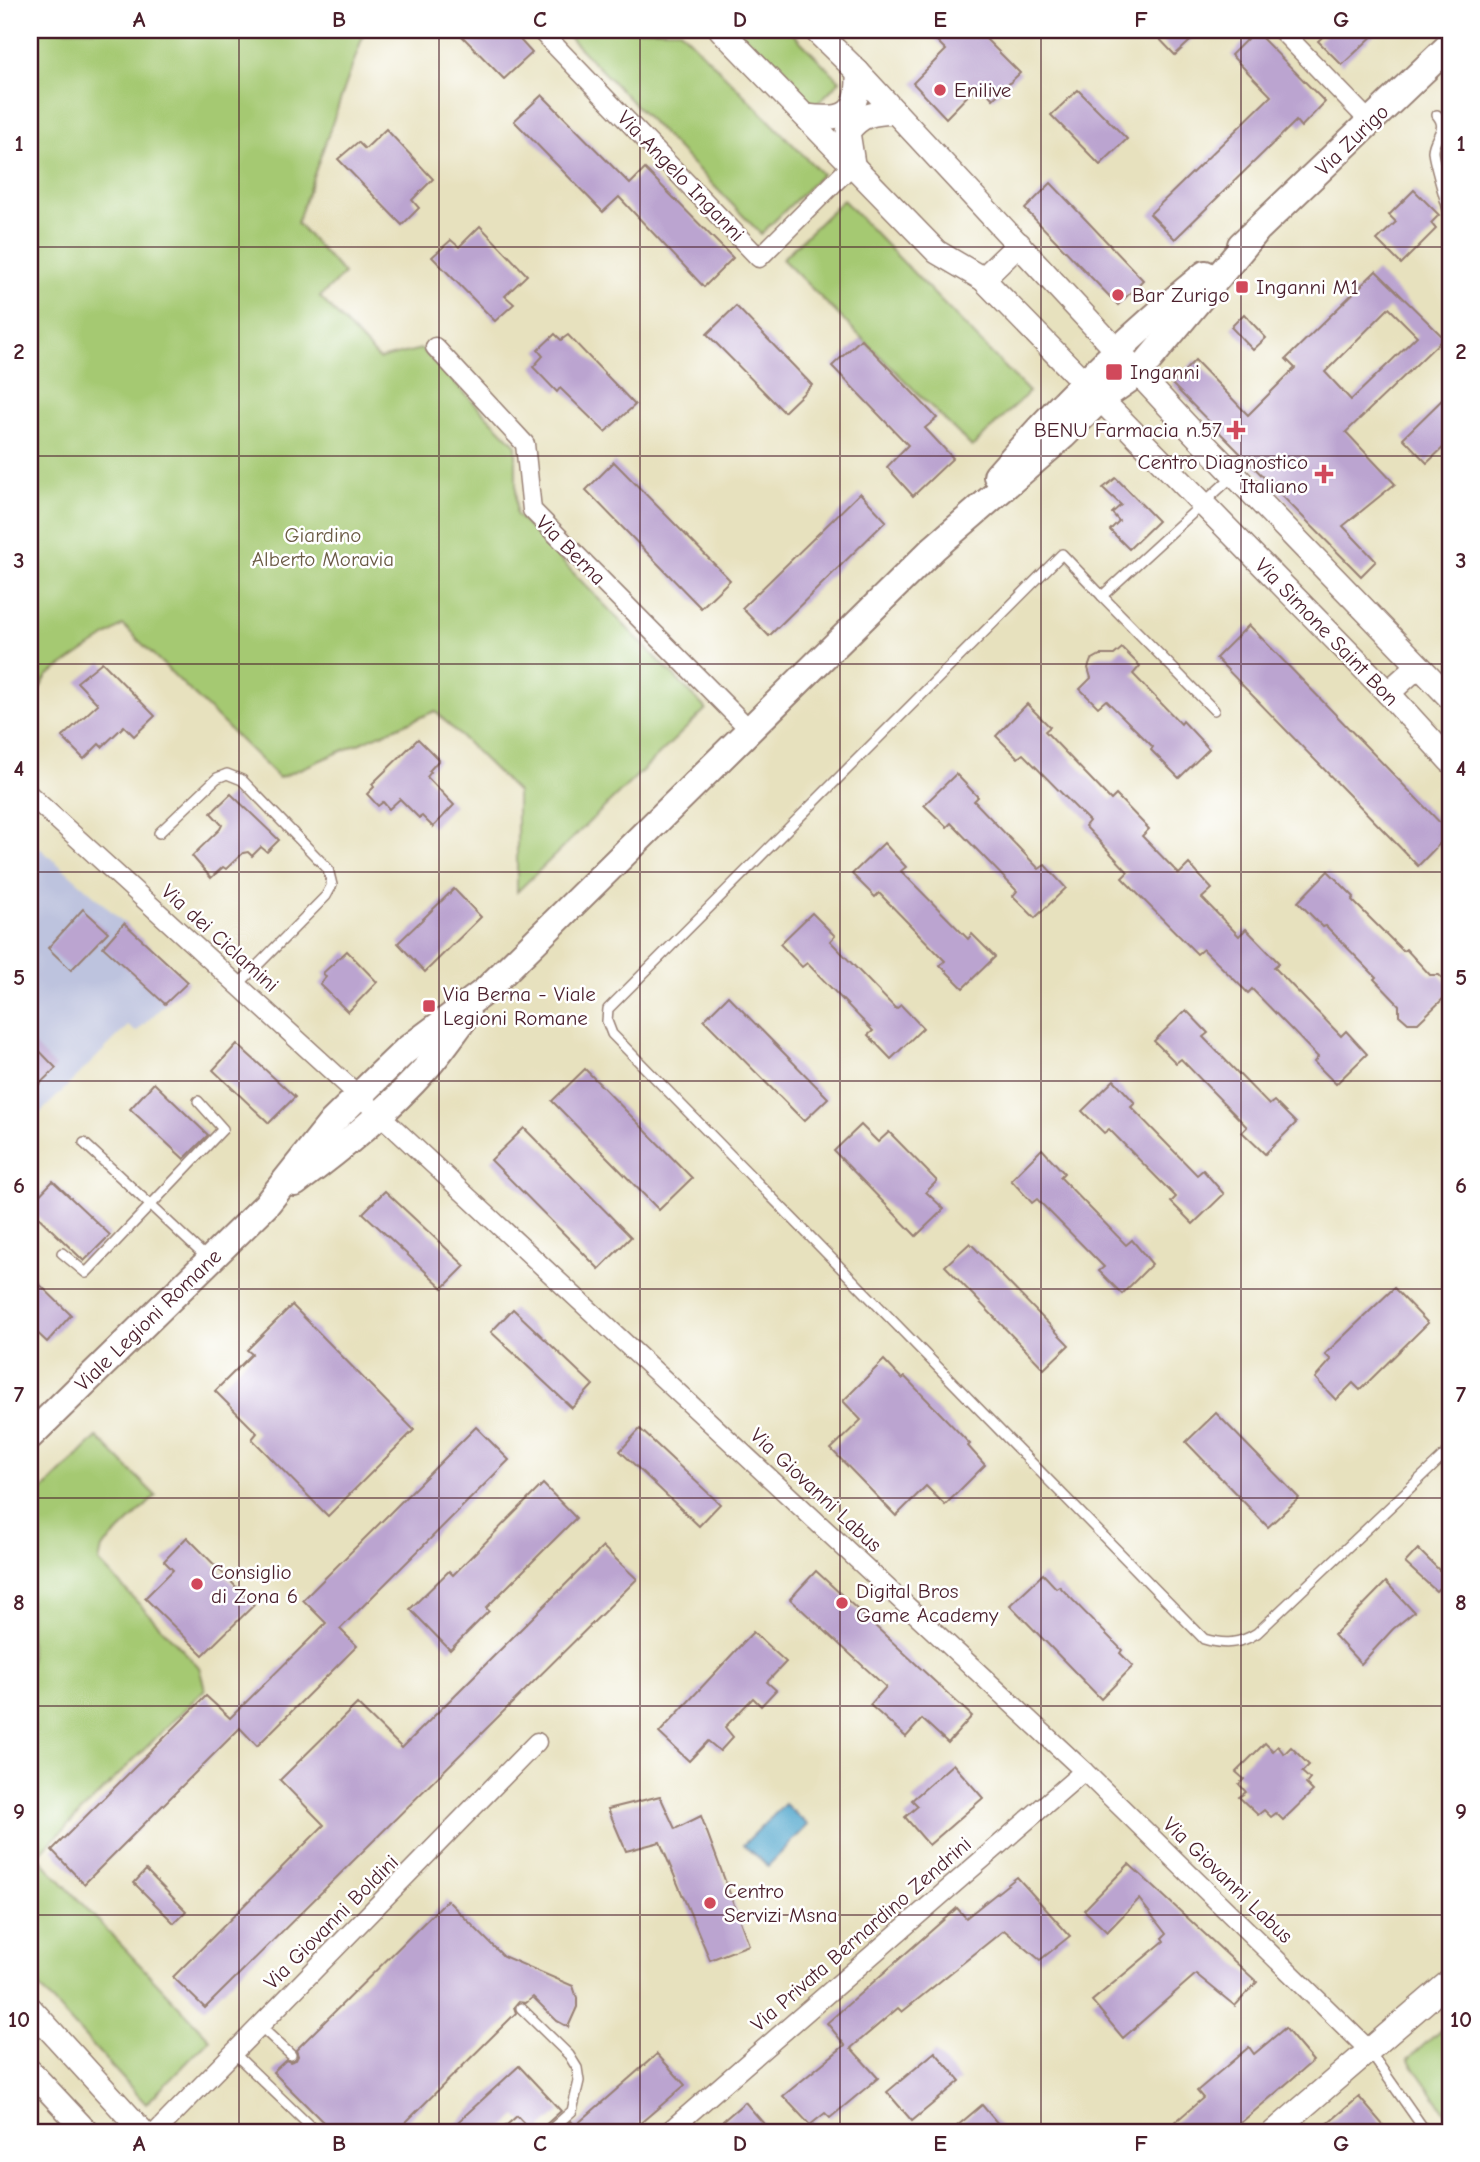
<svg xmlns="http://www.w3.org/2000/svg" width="1480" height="2162" viewBox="0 0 1480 2162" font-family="'Comic Neue',sans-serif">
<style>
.industrial{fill:#bdc3de}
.green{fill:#a5c972;stroke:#78744e;stroke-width:2}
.water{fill:#4fa6cc;stroke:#4c627c;stroke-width:2}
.building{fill:#bba4d0;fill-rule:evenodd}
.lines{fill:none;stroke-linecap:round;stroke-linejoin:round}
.service-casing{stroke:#988074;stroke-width:12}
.minor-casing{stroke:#988074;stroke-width:21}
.tertiary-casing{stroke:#988074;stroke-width:26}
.secondary-casing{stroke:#988074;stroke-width:30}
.service{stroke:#fff;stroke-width:9}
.minor{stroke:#fff;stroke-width:18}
.tertiary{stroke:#fff;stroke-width:23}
.secondary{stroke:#fff;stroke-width:26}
.grid{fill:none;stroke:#4a1f2b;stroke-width:2;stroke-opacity:0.55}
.poi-dot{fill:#d1495b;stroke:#fff;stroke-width:2.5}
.labels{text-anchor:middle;stroke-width:5;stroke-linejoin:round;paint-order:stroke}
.poi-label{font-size:21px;fill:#4a1f2b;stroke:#fff;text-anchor:start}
.street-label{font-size:21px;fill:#4a1f2b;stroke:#fff}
.park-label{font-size:21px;fill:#6a5a44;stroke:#fff}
.neatline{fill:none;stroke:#4a1f2b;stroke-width:2.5}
.grid-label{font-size:23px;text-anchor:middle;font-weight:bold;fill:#4a1f2b}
</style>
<rect width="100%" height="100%" fill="#fff"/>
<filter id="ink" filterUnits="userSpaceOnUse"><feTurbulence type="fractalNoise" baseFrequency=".0143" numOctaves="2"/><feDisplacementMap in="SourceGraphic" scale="14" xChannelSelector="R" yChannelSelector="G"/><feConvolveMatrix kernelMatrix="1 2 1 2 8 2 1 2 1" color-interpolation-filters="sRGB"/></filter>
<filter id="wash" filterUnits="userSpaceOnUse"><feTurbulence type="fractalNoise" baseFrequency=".00686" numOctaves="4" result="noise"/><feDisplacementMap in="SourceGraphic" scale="28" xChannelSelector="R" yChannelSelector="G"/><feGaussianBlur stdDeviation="1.57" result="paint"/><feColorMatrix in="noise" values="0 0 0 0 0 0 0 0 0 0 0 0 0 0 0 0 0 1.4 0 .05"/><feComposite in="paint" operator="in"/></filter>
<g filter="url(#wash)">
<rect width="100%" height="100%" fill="#e7e1be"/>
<!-- industrial -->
<polygon class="industrial" points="34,843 97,898 188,982 136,1032 128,1026 30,1123 30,847"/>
<!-- green -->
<g class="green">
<polygon points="30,30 365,30 297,223 344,274 320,297 379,359 421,349 516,445 516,514 706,709 517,892 517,792 435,711 279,778 123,625 47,676 30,705"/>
<polygon points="562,30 680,30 822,174 761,234"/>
<polygon points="735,30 789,30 840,81 813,108"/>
<polygon points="843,200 1029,392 972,447 782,259"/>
<polygon points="97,1437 156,1496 102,1548 99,1562 199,1667 205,1689 37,1856 210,2039 146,2104 30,1977 30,1503"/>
<polygon points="1450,2022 1450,2119 1408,2059"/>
</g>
<!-- water -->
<polygon class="water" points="785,1804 808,1825 768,1866 743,1845"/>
<g id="blocks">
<!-- building -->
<g class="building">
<polygon points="456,30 511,30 532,53 504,79"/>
<polygon points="942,30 977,30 1020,73 993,99 979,84 946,118 913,83 946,50 934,38"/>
<polygon points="1151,30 1202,30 1175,55"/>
<polygon points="1330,30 1379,30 1342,65 1318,41"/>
<polygon points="1255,31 1325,102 1301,127 1296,121 1175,239 1150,214 1271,96 1231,55"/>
<polygon points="1078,90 1127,139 1100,165 1051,115"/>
<polygon points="542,95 630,184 645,169 733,258 704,287 619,197 603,212 514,121"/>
<polygon points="386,129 433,179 412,200 419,208 402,225 338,159 358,142 365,149"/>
<polygon points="1051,183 1143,280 1118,305 1025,209"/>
<polygon points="1414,190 1439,215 1431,223 1436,229 1401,264 1377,240 1396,222 1389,215"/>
<polygon points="480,226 527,275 505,296 514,304 495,321 432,257 451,240 459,247"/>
<path d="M1376 271 1444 338 1346 432 1395 484 1343 526 1376 561 1361 576 1172 384 1195 360 1248 415 1295 368 1286 359ZM1389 308 1417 336 1351 400 1325 372Z"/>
<polygon points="736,306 812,385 784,412 707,334"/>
<polygon points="1244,314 1266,338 1253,350 1231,327"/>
<polygon points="555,334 561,340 568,335 635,405 605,432 560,388 557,392 533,367 543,356 538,350"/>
<polygon points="861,339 937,418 925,428 953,458 913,496 887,467 908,445 832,366"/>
<polygon points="1450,392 1450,441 1427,463 1403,438"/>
<polygon points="614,462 730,580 701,608 586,490"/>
<polygon points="1116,478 1158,521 1129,549 1110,530 1119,521 1112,513 1121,505 1103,488"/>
<polygon points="860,493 886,521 769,636 742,608"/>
<polygon points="1249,625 1450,833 1418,866 1216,658"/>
<polygon points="1122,648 1140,666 1133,674 1181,724 1183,721 1209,749 1179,778 1151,750 1153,747 1106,700 1098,707 1080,689 1091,678 1088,668 1091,660 1100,655 1114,655"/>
<polygon points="102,662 155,716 134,736 124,726 102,747 99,744 84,759 62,737 98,704 77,682"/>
<polygon points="1027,704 1050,727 1045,731 1111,800 1116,795 1149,829 1142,836 1179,874 1189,864 1212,889 1202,898 1239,936 1246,929 1279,963 1274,967 1341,1036 1346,1031 1367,1054 1336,1084 1314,1062 1318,1057 1252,989 1248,993 1203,949 1197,954 1122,878 1128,872 1085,826 1089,821 1023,754 1018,758 996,736"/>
<polygon points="418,739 439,760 429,771 431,772 427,777 454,805 433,827 422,816 419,818 400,799 389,809 383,802 378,806 367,794 374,787 372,784"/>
<polygon points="956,774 978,797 974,801 1039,869 1045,865 1066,888 1035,918 1013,896 1017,891 951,823 947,827 924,805"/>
<polygon points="231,794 279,840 267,852 261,847 252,856 248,852 243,853 226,869 223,867 211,878 192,856 220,829 222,825 211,813"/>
<polygon points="884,843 906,867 901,871 968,939 972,934 995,957 963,988 940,965 945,961 879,893 875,897 852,874"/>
<polygon points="1328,871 1354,897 1352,900 1403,951 1406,949 1430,975 1439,975 1448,984 1448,994 1418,1023 1408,1023 1399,1015 1399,1005 1374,979 1376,977 1326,926 1323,927 1298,902"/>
<polygon points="454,889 481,917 425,972 398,943"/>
<polygon points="83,909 108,932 71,970 48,948"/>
<polygon points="812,913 835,936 830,941 896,1009 901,1005 923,1028 891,1059 868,1035 873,1031 807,963 802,967 780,944"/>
<polygon points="124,923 188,982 165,1004 103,947"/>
<polygon points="347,951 377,982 348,1012 320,984 326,977 323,973"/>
<polygon points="728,996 828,1098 804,1121 704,1020"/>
<polygon points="1186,1010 1208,1033 1203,1037 1269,1105 1274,1101 1296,1123 1265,1154 1242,1132 1247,1127 1181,1059 1176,1063 1154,1041"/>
<polygon points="30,1041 56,1068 30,1093"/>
<polygon points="237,1044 295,1097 269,1123 213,1070"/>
<polygon points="585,1069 692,1178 659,1210 552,1101"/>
<polygon points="1114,1080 1135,1103 1131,1107 1197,1175 1203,1170 1224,1194 1193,1224 1171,1202 1176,1197 1109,1129 1104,1133 1082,1111"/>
<polygon points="154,1083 208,1135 184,1159 130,1109"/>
<polygon points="861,1125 878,1142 889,1132 937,1181 926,1192 944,1209 916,1236 834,1151"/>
<polygon points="524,1128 631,1237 599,1269 491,1160"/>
<polygon points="1042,1149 1064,1173 1060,1177 1126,1245 1132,1240 1152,1264 1122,1294 1099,1271 1104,1267 1037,1199 1032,1203 1011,1180"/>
<polygon points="53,1181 110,1235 84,1261 30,1209 30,1205"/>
<polygon points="385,1191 465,1266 443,1288 363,1213"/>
<polygon points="970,1243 1069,1345 1044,1369 945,1266"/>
<polygon points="30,1275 71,1315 47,1342 30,1326"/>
<polygon points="1394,1288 1428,1323 1360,1390 1353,1383 1336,1400 1315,1378 1331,1360 1325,1354"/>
<polygon points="292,1305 414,1430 328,1516 252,1439 257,1433 215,1391 252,1354 247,1350"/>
<polygon points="513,1309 593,1385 572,1408 491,1332"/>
<polygon points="884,1360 902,1379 905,1377 970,1444 968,1446 985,1465 945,1505 926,1486 896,1516 831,1449 861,1420 843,1401"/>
<polygon points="1216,1413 1299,1498 1268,1527 1186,1442"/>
<polygon points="476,1427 509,1460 340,1629 357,1646 257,1746 240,1728 84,1884 52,1850 206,1696 230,1718 326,1623 303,1600"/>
<polygon points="640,1429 720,1504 699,1526 620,1451"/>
<polygon points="543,1484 576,1518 486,1608 489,1611 450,1650 410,1609 449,1571 453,1575"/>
<polygon points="187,1537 254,1605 203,1655 145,1598 173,1570 164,1561"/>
<polygon points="603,1547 637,1579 205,2008 173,1977 324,1825 280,1780 357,1704 402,1748"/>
<polygon points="1418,1549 1448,1579 1436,1591 1405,1563"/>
<polygon points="816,1571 972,1716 948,1743 922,1719 906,1737 870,1705 886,1687 790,1599"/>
<polygon points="1043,1574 1056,1588 1059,1586 1122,1650 1120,1653 1133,1666 1101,1699 1010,1605"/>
<polygon points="1386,1582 1414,1612 1393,1629 1361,1664 1334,1635"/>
<polygon points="753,1632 786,1662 767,1682 776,1690 761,1706 753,1698 725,1727 733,1737 720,1751 708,1741 689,1761 659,1733"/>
<polygon points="1265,1743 1273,1751 1278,1746 1284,1754 1291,1747 1309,1765 1302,1772 1310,1779 1306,1784 1313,1791 1283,1820 1276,1813 1271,1817 1264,1810 1258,1815 1239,1797 1246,1792 1239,1784 1244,1779 1236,1772"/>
<polygon points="953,1764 983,1798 929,1845 905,1817 918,1806 912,1800"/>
<polygon points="660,1796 675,1829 701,1816 749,1945 710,1960 660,1842 626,1851 608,1809"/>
<polygon points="1129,1864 1257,1982 1235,2006 1196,1974 1123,2038 1092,2001 1164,1941 1162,1938 1166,1934 1139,1899 1107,1932 1084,1910"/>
<polygon points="146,1870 186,1911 174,1923 134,1883"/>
<polygon points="1017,1877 1070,1936 1040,1960 1004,1930 902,2012 898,2008 851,2048 878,2078 830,2118 825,2113 810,2125 783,2096 845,2045 827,2023 957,1908 966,1918"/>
<polygon points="447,1900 503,1956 573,1986 577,1998 577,2007 568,2027 557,2021 533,1997 526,2003 518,2002 514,2007 516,2013 396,2132 333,2132 273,2072 286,2060 290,2062 296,2060 298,2056 296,2050"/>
<polygon points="1285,2028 1313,2061 1230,2132 1182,2132 1174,2123 1203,2098 1197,2091 1249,2047 1254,2054"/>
<polygon points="935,2052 960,2081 912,2121 887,2092"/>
<polygon points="657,2054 685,2085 630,2132 558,2132 571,2121 575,2126"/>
<polygon points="519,2066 561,2111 543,2127 541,2132 532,2132 517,2116 499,2132 447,2132"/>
<polygon points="1359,2097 1389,2132 1318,2132"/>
<polygon points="745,2102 771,2132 710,2132"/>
<polygon points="982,2105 1005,2132 950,2132"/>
</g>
</g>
</g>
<g filter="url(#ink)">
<use href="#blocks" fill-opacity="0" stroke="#988074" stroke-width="2"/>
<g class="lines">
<defs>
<g id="service">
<path d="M1437 115C1449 129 1434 136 1433 151 1433 161 1447 204 1450 217"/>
<path d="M1233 476 1102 596 1062 554 608 1009 607 1021 612 1034 1204 1639C1224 1645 1240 1644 1257 1633L1450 1450"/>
<polyline points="1102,596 1214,710"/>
<polyline points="159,833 217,778 227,774 242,780 328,869 332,885 326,896 238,985"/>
<polyline points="84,1143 208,1259"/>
<polyline points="62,1253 86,1273 223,1129 198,1101"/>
<polyline points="521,2008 569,2055 577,2068 579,2081 572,2111 548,2132"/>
<polyline points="260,2026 291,2055"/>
<polyline points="1370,2052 1426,2132"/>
<polyline points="234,2053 316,2132"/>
</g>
<g id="minor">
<polyline points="540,30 759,258 853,164"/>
<polyline points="1281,30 1370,122"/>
<polyline points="435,347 525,444 532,510 750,730"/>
<polyline points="30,795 393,1127 1084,1771 1369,2050"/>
<polyline points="156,2132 537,1742"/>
<polyline points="668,2132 1084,1771"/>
</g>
<g id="tertiary">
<polyline points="721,30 937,252 983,279 1388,693 1450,761"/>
<polyline points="815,30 858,72 1188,427 1450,698"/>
<path d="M806 116C847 121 859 114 858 72"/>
<path d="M853 164 848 132C861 114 874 113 895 112"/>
<polyline points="983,279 1019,244"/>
<polyline points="1388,693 1418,666"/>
<polyline points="30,2008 143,2132"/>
<polyline points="30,2071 87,2132"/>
<polyline points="1274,2132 1450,1981"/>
</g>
<g id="secondary">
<polyline points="1241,245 1450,45"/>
<path d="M997 476C1062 400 1128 337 1205 274"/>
<path d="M295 1183C342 1148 388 1111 427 1067 441 1051 454 1032 467 1015"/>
<polyline points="30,1436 266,1205 332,1122 379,1076 405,1051 485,991 934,548 1063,436 1099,400 1138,373 1254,234"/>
</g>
</defs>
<!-- service casing -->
<use href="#service" class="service-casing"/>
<!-- minor casing -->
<use href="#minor" class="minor-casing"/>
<!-- tertiary casing -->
<use href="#tertiary" class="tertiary-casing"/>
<!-- secondary casing -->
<use href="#secondary" class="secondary-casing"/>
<!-- service -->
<use href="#service" class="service"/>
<!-- minor -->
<use href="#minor" class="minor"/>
<!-- tertiary -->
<use href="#tertiary" class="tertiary"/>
<!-- secondary -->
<use href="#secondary" class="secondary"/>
</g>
</g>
<!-- grid -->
<path class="grid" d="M239 30V2132M439 30V2132M640 30V2132M840 30V2132M1041 30V2132M1241 30V2132M30 247H1450M30 456H1450M30 664H1450M30 872H1450M30 1081H1450M30 1289H1450M30 1498H1450M30 1706H1450M30 1915H1450"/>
<!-- markers -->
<g class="poi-dot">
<circle cx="940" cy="90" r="7"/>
<rect x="1235" y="280" width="14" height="14" rx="3.5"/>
<circle cx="1118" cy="295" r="7"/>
<rect x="1105" y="363" width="18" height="18" rx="3.5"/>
<path d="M1232.5 419.5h7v7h7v7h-7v7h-7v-7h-7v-7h7z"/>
<path d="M1320.5 463.5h7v7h7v7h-7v7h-7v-7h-7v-7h7z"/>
<rect x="422" y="999" width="14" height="14" rx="3.5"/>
<circle cx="197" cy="1584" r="7"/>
<circle cx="842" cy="1603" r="7"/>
<circle cx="710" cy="1903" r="7"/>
</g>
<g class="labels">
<!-- poi labels -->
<g class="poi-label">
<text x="954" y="97">Enilive</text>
<text x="1256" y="294">Inganni M1</text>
<text x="1132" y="302">Bar Zurigo</text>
<text x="1130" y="379">Inganni</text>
<text x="1222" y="437" text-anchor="end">BENU Farmacia n.57</text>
<text x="1308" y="469" text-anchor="end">Centro Diagnostico<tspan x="1308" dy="24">Italiano</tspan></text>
<text x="443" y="1001">Via Berna - Viale<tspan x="443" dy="24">Legioni Romane</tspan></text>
<text x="211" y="1579">Consiglio<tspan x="211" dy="24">di Zona 6</tspan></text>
<text x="856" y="1598">Digital Bros<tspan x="856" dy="24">Game Academy</tspan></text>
<text x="724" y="1898">Centro<tspan x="724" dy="24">Servizi Msna</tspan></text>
</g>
<!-- street labels -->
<g class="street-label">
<text transform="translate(1352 140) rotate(-44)" y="7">Via Zurigo</text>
<text transform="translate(681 176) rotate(46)" y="7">Via Angelo Inganni</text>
<text transform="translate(571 550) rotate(45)" y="7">Via Berna</text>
<text transform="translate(1327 632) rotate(46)" y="7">Via Simone Saint Bon</text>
<text transform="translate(220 938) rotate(42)" y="7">Via dei Ciclamini</text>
<text transform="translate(148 1320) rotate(-44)" y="7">Viale Legioni Romane</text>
<text transform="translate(816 1490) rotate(43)" y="7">Via Giovanni Labus</text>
<text transform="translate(1228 1880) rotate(44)" y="7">Via Giovanni Labus</text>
<text transform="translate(331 1922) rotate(-45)" y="7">Via Giovanni Boldini</text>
<text transform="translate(861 1934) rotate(-41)" y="7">Via Privata Bernardino Zendrini</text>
</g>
<!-- park labels -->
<g class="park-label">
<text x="323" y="542">Giardino<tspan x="323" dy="24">Alberto Moravia</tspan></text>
</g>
</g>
<!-- margin -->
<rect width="1480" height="2162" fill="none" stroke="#fff" stroke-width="77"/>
<rect x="38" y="38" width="1404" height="2086" class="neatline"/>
<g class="grid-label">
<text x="139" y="27">A</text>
<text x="339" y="27">B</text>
<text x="540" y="27">C</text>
<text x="740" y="27">D</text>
<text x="940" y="27">E</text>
<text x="1141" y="27">F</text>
<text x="1341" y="27">G</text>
<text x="19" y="151">1</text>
<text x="1461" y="151">1</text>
<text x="19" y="359">2</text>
<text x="1461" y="359">2</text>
<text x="19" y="568">3</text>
<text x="1461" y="568">3</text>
<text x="19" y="776">4</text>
<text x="1461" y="776">4</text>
<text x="19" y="985">5</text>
<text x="1461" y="985">5</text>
<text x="19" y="1193">6</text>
<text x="1461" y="1193">6</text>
<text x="19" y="1402">7</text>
<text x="1461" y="1402">7</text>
<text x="19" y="1610">8</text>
<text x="1461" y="1610">8</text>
<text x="19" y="1819">9</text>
<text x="1461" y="1819">9</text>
<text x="19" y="2027">10</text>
<text x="1461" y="2027">10</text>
<text x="139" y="2151">A</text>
<text x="339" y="2151">B</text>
<text x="540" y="2151">C</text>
<text x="740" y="2151">D</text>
<text x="940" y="2151">E</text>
<text x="1141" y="2151">F</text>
<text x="1341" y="2151">G</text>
</g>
</svg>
